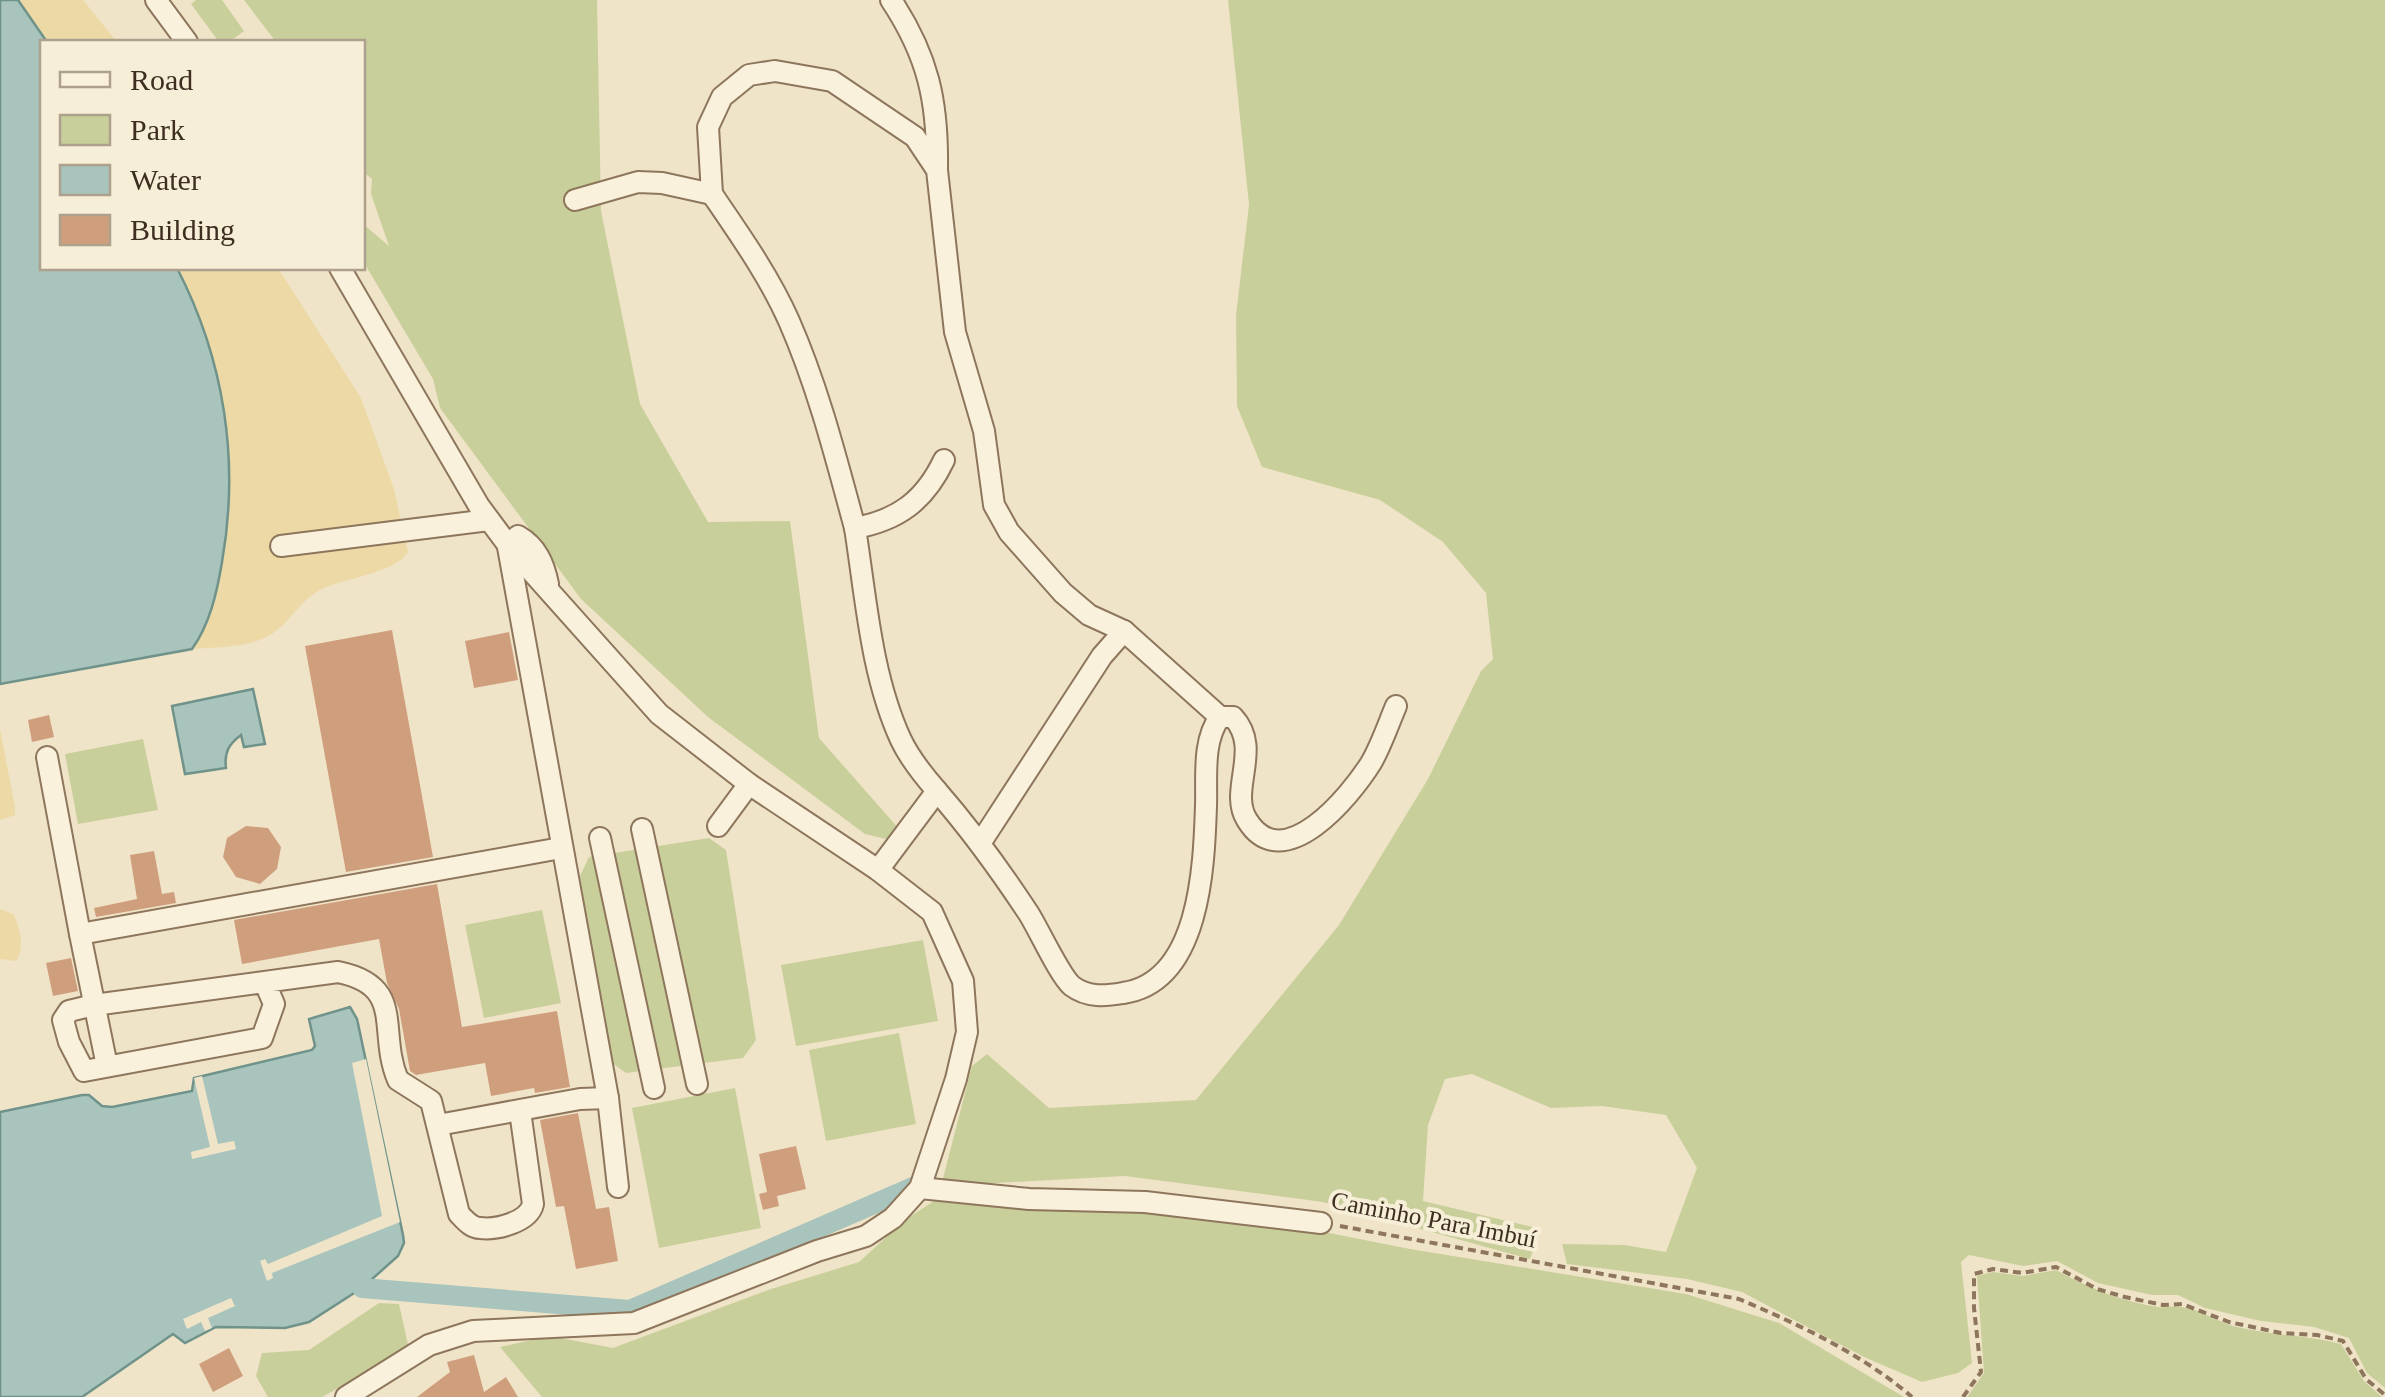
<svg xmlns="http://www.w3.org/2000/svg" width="2385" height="1397" viewBox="0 0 2385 1397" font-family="'Times New Roman',serif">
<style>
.green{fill:#c9cf9b}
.sand{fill:#ecd9a5}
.water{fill:#a9c4bc;stroke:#6f938a;stroke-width:2.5}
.pier{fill:#f0e4c8}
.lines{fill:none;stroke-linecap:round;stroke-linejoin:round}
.canal{stroke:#a9c4bc;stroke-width:20}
.building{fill:#cf9f7d}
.minor-casing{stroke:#8d765c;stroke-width:24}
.path{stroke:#8d765c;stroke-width:4;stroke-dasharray:8 5;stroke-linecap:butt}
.minor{stroke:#faf1dc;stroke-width:20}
.labels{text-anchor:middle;stroke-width:8;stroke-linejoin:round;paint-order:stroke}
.street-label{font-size:25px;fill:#3d2e20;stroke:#f7eed8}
</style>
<rect width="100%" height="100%" fill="#f0e4c8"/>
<!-- green -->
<g class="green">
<polygon points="196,0 222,0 244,31 229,42 219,42 191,4"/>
<polygon points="244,0 597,0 601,211 640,404 708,522 790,521 819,738 900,830 890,840 865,834 708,717 581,599 440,408 433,379 363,261 363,224 389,246 371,194 372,179 363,172 362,42 276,42"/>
<polygon points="1228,0 2385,0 2385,1388 2367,1373 2349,1338 2314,1327 2261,1321 2205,1308 2178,1295 2152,1295 2098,1283 2057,1261 2023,1266 1969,1255 1961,1262 1972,1363 1958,1373 1922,1382 1864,1357 1742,1292 1687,1279 1567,1264 1562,1244 1624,1245 1666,1252 1697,1168 1666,1115 1602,1106 1551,1108 1472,1074 1445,1079 1428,1125 1423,1201 1541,1229 1530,1259 1323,1202 1125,1176 941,1186 972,1066 987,1054 1049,1108 1196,1100 1339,925 1428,779 1481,671 1493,659 1486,593 1443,542 1380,500 1262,467 1237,406 1236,315 1249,205"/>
<polygon points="143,739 158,810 78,824 65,754"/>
<polygon points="709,838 726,850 756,1040 743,1058 626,1073 609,1061 580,876 589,857"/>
<polygon points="542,910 561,1003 484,1018 465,925"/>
<polygon points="923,940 938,1021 796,1046 781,965"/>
<polygon points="899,1033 916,1124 826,1141 809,1050"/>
<polygon points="735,1088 761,1228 659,1248 632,1108"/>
<polygon points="1138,1195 1410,1249 1686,1294 1779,1323 1904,1397 542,1397 500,1347 550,1336 613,1348 771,1289 859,1262 905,1220 937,1199"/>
<path d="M2056 1270C2089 1288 2120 1301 2158 1307 2166 1308 2174 1305 2182 1307 2199 1309 2216 1321 2233 1326 2269 1335 2305 1335 2341 1344L2364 1381 2382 1397H1967L1984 1373 1977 1276 1993 1272 2022 1276Z"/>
<polygon points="379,1303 399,1304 409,1349 322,1397 268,1397 256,1376 262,1353 309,1350"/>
</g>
<!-- sand -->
<g class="sand">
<polygon points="18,0 83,0 117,42 47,42"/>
<path d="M177 268H278L361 398 394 489 408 552C397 572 343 579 322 589 297 601 287 630 262 639 241 648 214 647 192 649 210 624 217 592 222 562 240 460 224 359 177 268Z"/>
<polygon points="0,729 15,807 15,815 0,820"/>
<path d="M0 909 13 914C20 927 25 948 16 961L0 959Z"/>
</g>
<!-- water -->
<g class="water">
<path d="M0 0H18L47 42H42V268H177C224 359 240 460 222 562 217 592 210 624 192 649L0 684Z"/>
<path d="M253 689 265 744 244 747 241 735C229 744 224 752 226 768L185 774 172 706Z"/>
<polygon points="350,1007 357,1019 403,1235 404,1243 398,1256 362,1288 309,1322 285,1328 216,1327 185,1343 173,1334 82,1397 0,1397 0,1112 82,1095 89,1095 102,1106 112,1107 192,1091 194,1078 312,1050 315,1046 309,1019"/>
</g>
<!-- pier -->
<g class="pier">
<polygon points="366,1059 400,1222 272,1273 273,1278 267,1281 260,1261 265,1259 268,1264 382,1216 352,1063"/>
<polygon points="202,1076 218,1144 234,1141 236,1149 192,1159 191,1152 210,1147 194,1078"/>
<polygon points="231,1298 235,1306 208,1318 212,1328 205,1331 201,1322 187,1329 183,1319"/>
</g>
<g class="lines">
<!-- canal -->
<polyline class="canal" points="362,1288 630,1310 920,1184"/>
</g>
<!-- building -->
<g class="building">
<polygon points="392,630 433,857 346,872 305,646"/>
<polygon points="509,632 518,680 474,688 465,641"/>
<polygon points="49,715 54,737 32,742 28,720"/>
<polygon points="246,826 268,828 281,847 277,869 260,884 236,877 223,857 227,838"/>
<polygon points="154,851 162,894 174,892 176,903 96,917 94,908 137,899 130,855"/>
<polygon points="437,884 462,1027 557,1011 570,1087 535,1093 534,1088 491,1096 485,1063 416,1075 410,1071 399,1009 387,983 379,939 242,964 234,920"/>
<polygon points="71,958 78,991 53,996 46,963"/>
<polygon points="578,1113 596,1209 609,1207 618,1261 576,1269 564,1206 556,1207 540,1120"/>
<polygon points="796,1146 806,1189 777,1196 779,1206 763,1210 759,1194 767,1192 759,1154"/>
<polygon points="229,1348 243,1376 213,1392 199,1364"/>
<polygon points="474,1355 484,1392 506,1377 518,1397 417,1397 450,1372 447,1362"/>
</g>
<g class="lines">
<defs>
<g id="minor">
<polyline points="156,0 187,42"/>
<path d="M891 0C928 56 938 101 937 168"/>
<path d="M712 194C740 235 769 276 789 321 818 387 836 458 855 528"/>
<polyline points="575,200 638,182 662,183 712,194 708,127 722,97 749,75 775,71 832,81 915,137 937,170 955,332 984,431 994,505 1009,532 1063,593 1089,615 1124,631 1220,717"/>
<polyline points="340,268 479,506 508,545 659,714 749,784 878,870 932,912 963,981 967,1032 956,1079 920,1188 893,1218 866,1236 817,1251 634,1323 473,1331 429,1345 346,1397"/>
<path d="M508 545 518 536C537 547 544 564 548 584"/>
<polyline points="281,546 489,520"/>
<polyline points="508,547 608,1098 618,1187"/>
<polyline points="47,757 80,934"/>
<path d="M937 791C971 830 1000 870 1029 914 1039 930 1060 976 1072 986 1088 998 1106 996 1123 993 1200 982 1204 867 1206 806 1207 777 1202 741 1220 717H1233C1263 749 1228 790 1247 820 1283 879 1351 795 1371 763 1381 746 1388 725 1396 706"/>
<polyline points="718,826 749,784"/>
<polyline points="642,829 697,1084"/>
<polyline points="600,838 654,1088"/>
<polyline points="981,842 1102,656 1124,631"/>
<path d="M878 870 937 791C923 775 910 759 901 740 871 675 866 598 855 528 899 520 925 500 944 460"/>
<path d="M265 983 274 1004 262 1038 84 1071 69 1042 63 1020 69 1011 94 1005 338 972C407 986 377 1031 398 1080L431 1101 459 1214C465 1220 471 1228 480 1228 497 1230 529 1222 533 1204L520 1111"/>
<polyline points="107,1066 80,934 561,848"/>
<polyline points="438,1125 580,1099 608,1098"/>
<polyline points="920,1188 1029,1199 1145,1202 1321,1223"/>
</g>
</defs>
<!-- minor casing -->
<use href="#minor" class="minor-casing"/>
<!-- path -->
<g class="path">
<path d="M1340 1226 1739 1299C1800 1325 1862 1354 1912 1397"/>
<polyline points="1963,1397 1981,1372 1974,1308 1974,1274 1993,1269 2022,1273 2056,1267 2097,1289 2125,1297 2163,1305 2182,1304 2229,1322 2281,1333 2317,1335 2343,1341 2366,1379 2385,1395"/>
</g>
<!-- minor -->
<use href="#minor" class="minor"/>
</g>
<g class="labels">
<!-- street labels -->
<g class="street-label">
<text transform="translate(1434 1219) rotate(11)" y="9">Caminho Para Imbuí</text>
</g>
</g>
<!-- legend -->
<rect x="40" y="40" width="325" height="230" fill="#f7eed8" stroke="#ada18e" stroke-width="2.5"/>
<rect x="60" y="72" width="50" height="15" fill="#faf1dc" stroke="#ada18e" stroke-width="2.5"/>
<text x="130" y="90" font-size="30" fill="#3d2e20">Road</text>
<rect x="60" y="115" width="50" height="30" fill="#c9cf9b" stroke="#ada18e" stroke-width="2.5"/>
<text x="130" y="140" font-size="30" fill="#3d2e20">Park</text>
<rect x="60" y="165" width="50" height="30" fill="#a9c4bc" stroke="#ada18e" stroke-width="2.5"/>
<text x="130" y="190" font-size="30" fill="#3d2e20">Water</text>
<rect x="60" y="215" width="50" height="30" fill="#cf9f7d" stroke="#ada18e" stroke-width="2.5"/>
<text x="130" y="240" font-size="30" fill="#3d2e20">Building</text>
</svg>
